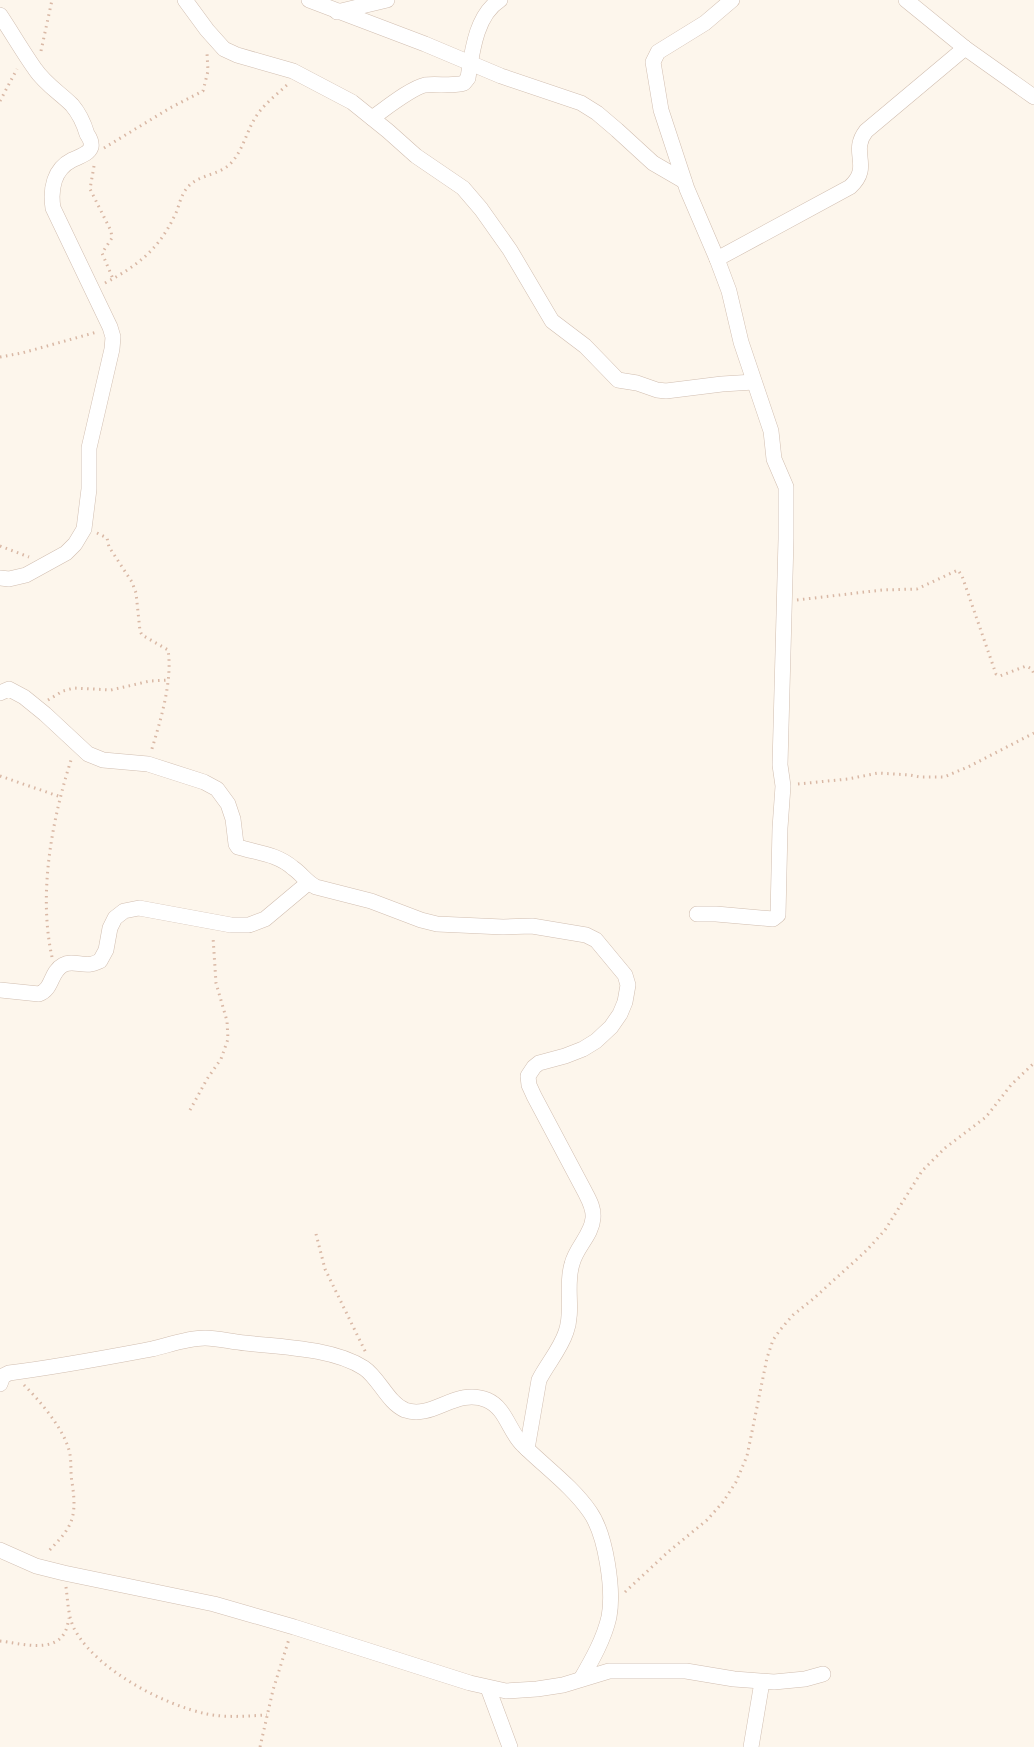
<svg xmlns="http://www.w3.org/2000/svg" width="1034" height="1747" viewBox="0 0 1034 1747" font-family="'Sofia Sans Condensed',sans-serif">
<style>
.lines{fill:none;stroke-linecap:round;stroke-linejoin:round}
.minor-casing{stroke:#d1beb0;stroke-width:16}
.path{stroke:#d9b8a5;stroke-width:3;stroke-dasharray:1.5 4.5;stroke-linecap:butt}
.minor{stroke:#fff;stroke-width:15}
</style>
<rect width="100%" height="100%" fill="#fdf6ec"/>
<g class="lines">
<defs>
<g id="minor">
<polyline points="185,0 207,30 224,49 237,55 293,71 352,102 388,131 416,156 463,188 481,209 510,250 552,321 585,346 618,380 637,383 657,390 666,391 722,384 754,382"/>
<polyline points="309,0 425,44 501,76 581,103 597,113 617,130 653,163 684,181"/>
<polyline points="906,0 965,48 1034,97"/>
<polyline points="337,12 387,0"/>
<path d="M0 15C12 33 23 52 35 69 45 84 60 93 72 105 78 112 84 124 87 134 89 137 92 143 91 147 89 154 78 157 72 160 54 169 50 189 53 208L110 327 113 337 112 349 89 448V489L84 529 75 544 66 553 26 575 9 579 0 578"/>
<path d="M372 118C385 109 411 88 425 85 438 83 451 87 464 83L468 78C472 52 476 15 500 0"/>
<path d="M717 259 850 187C873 166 849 153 866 131L965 48"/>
<path d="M0 693 9 689 24 697 45 714 88 754 103 760 148 764 204 782 217 789 228 804 233 819 236 844 238 847C258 853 277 854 293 868 302 874 306 882 316 887L371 901 421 920 437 924 503 927 532 926 586 935 596 940 625 975 628 985 625 1002 620 1014 611 1027 596 1041 583 1049 565 1056 539 1063 534 1067 528 1076 529 1085 534 1096 585 1192C589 1200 594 1208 593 1218 592 1235 576 1247 572 1264 565 1286 574 1310 566 1332 560 1350 547 1364 539 1380L527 1449"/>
<polyline points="697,914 716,914 773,919 778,915 780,828 783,786 780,765 786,539 786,487 774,459 771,431 741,342 729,291 717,259 687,189 661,110 653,62 658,52 705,23 732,0"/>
<path d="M0 990 39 994C53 989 50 972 63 965 72 960 82 966 91 964 94 964 97 962 100 961L106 950 110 928 115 918 124 911 139 908 231 925H249L265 919 308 883"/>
<path d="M0 1384 3 1376 9 1373C57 1367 104 1358 152 1349 169 1345 187 1338 205 1338 218 1338 232 1342 245 1343 281 1347 333 1348 364 1368 379 1378 388 1403 405 1410 433 1420 456 1387 487 1400 506 1408 509 1432 523 1445 545 1467 572 1486 590 1512 606 1535 614 1590 609 1617 604 1639 592 1660 581 1679"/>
<polyline points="0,1550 36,1566 64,1573 214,1604 294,1627 470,1683 506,1691 537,1689 563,1685 609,1671 686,1671 734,1679 774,1682 805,1679 823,1674"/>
<polyline points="488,1688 510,1747"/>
<polyline points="751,1747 762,1682"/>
</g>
</defs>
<!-- minor casing -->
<use href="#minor" class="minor-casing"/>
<!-- path -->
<g class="path">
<polyline points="41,51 52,0"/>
<polyline points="0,101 17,69"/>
<polyline points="104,148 170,108 203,91 208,71 207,53"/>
<polyline points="94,166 90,189 111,231 112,238 102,253 113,279"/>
<path d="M105 283C137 266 158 250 174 217 179 208 180 196 187 188 198 174 219 176 231 163 243 150 246 133 255 118 263 105 276 95 287 85"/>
<polyline points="0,357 22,353 97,332"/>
<path d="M97 533 107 538 109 547 132 582 136 593 140 631 142 635 168 650C173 681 160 722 151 752"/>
<polyline points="0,546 29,557"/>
<polyline points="797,600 882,590 917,589 958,570 962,576 996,674 1000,676 1026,666 1032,669 1034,674"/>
<polyline points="48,700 63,691 74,688 111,690 150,681 168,680"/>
<polyline points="0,776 61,797"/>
<polyline points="798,784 848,779 878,773 910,775 920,777 944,777 970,766 1034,733"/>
<path d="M52 957C38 893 52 819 72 757"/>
<polyline points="190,1110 207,1079 221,1059 228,1039 227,1021 216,983 213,937"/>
<polyline points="316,1234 325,1269 366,1353"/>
<path d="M24 1385C40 1401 63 1428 69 1450 72 1461 70 1472 72 1482 74 1496 76 1511 70 1524 65 1535 55 1544 47 1553"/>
<path d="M66 1587C68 1602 68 1619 76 1632 99 1671 164 1705 207 1714 227 1718 247 1716 267 1715"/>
<polyline points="625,1592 668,1552 707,1520 723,1502 736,1482 747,1456 767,1358 773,1340 780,1330 793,1315 813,1299 867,1250 885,1230 922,1171 945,1148 986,1117 1011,1085 1034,1063"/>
<path d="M0 1641C19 1643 54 1654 65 1632 67 1628 68 1623 69 1618"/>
<polyline points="260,1747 273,1690 289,1639"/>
</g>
<!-- minor -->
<use href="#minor" class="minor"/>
</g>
</svg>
